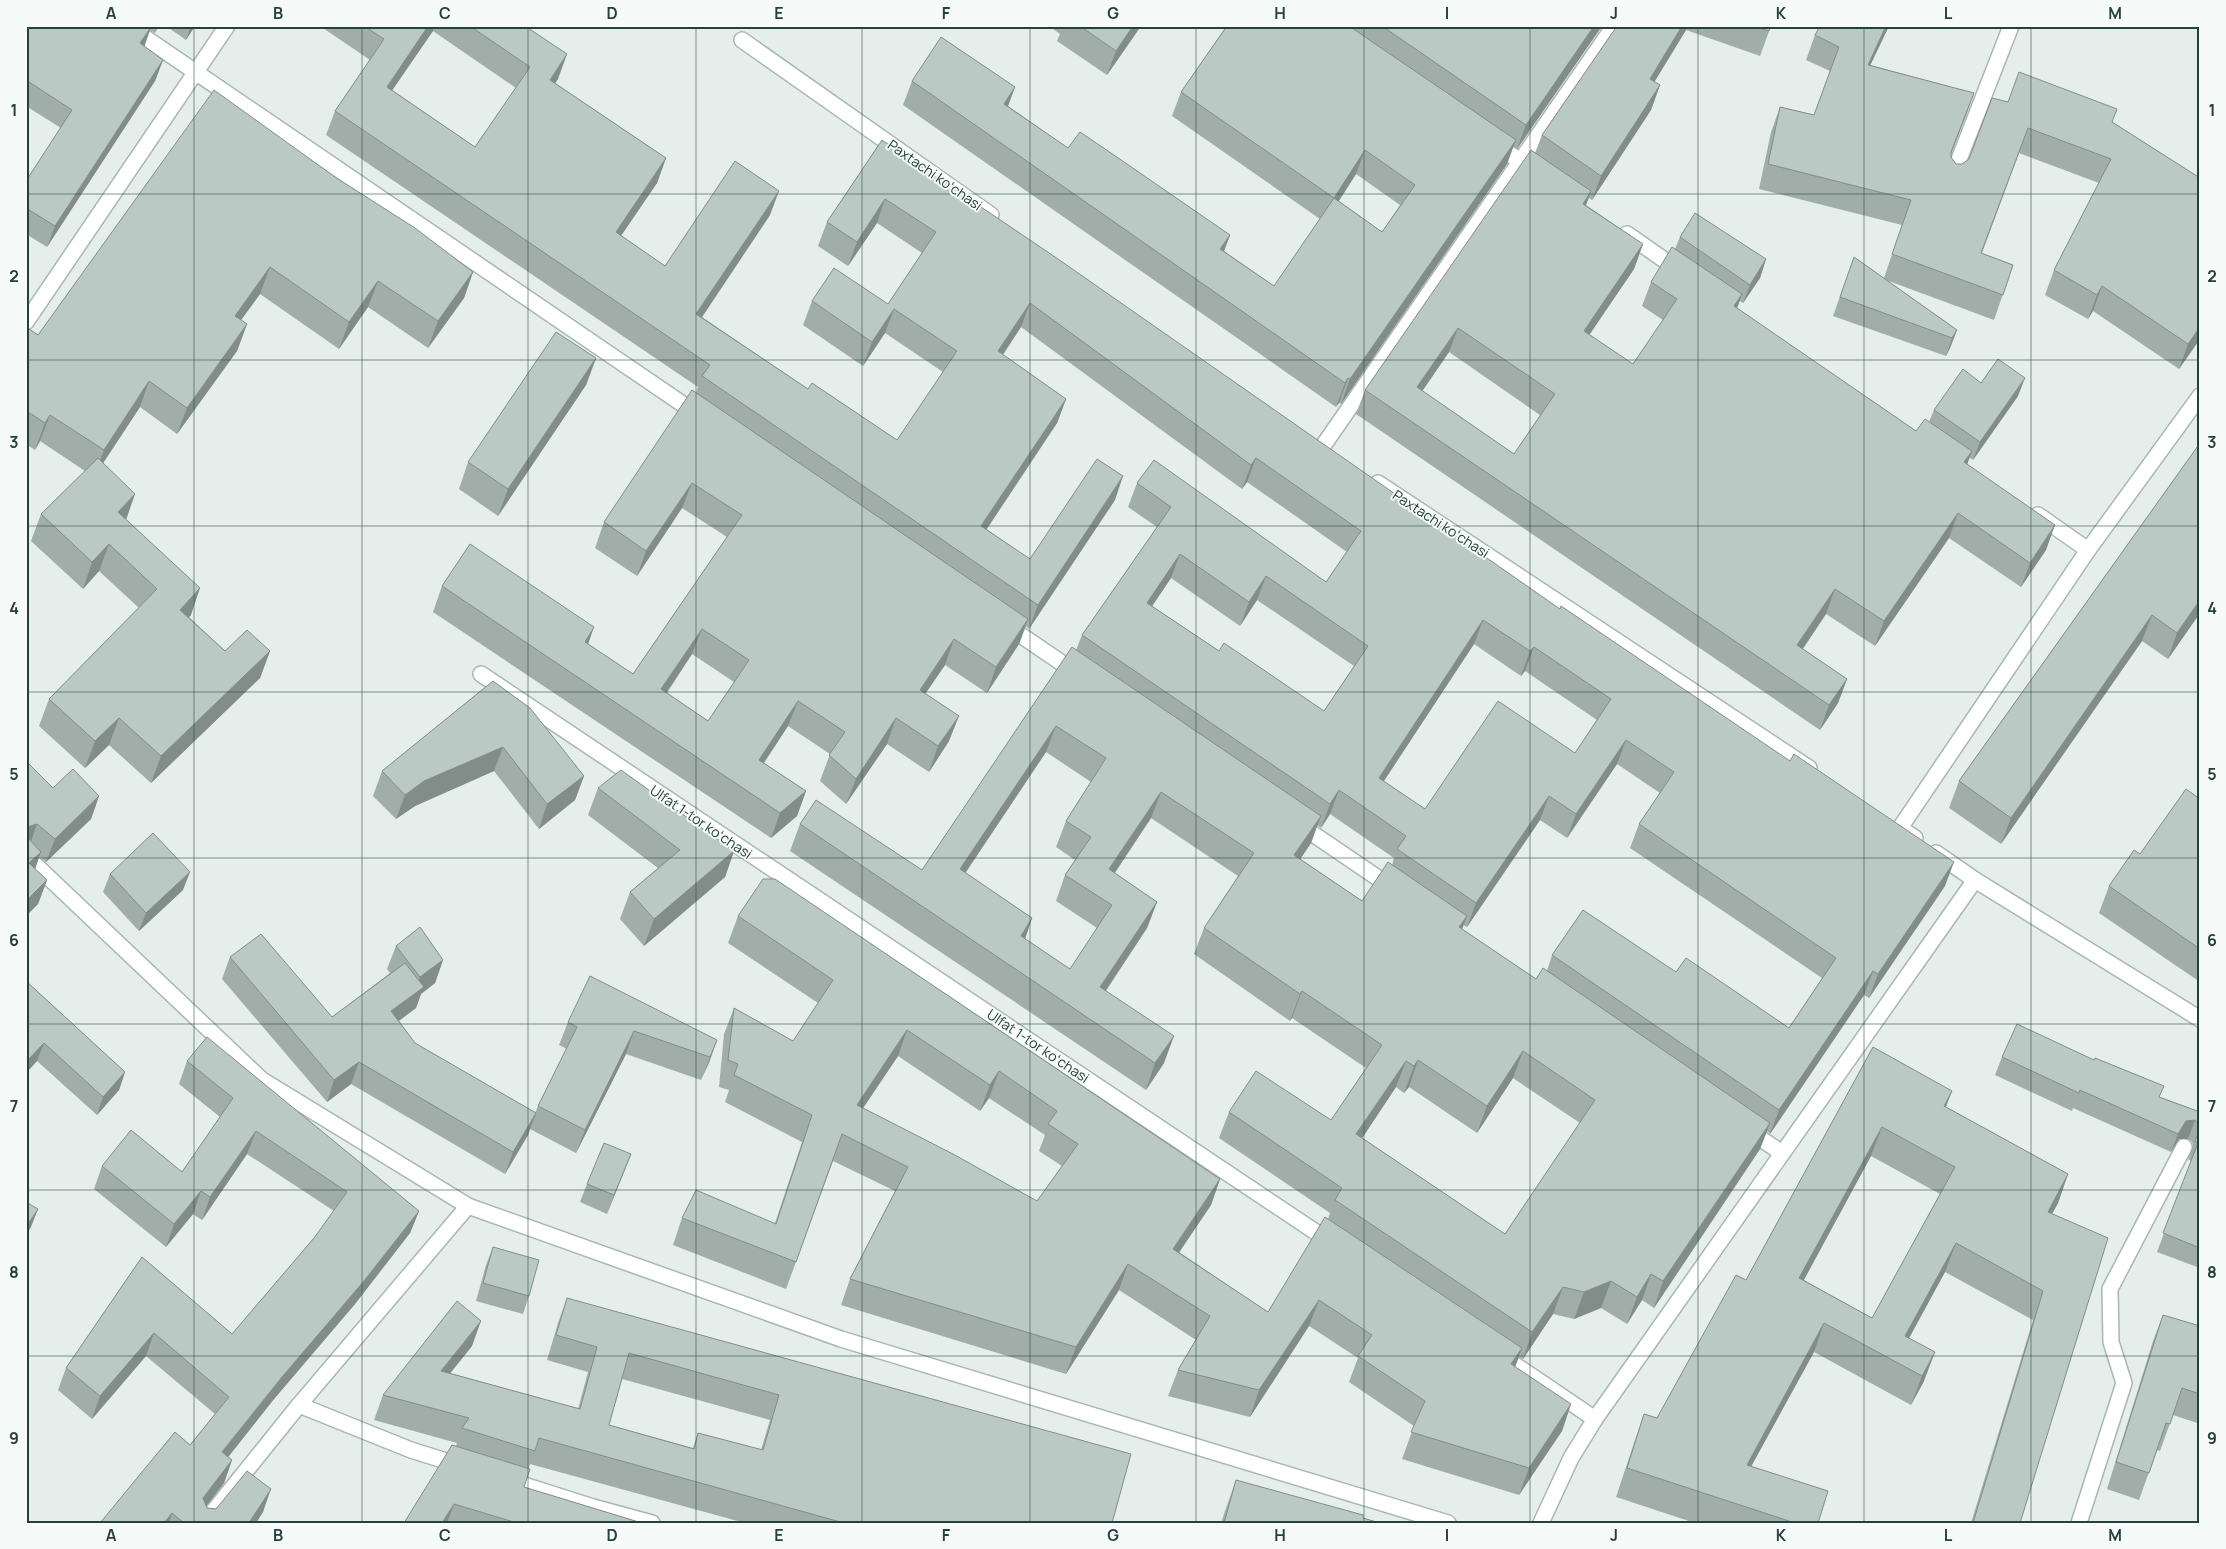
<svg xmlns="http://www.w3.org/2000/svg" width="2226" height="1549" viewBox="0 0 2226 1549" font-family="Manrope,sans-serif">
<style>
.lines{fill:none;stroke-linecap:round;stroke-linejoin:round}
.service-casing{stroke:#a7b7b3;stroke-width:18}
.minor-casing{stroke:#a7b7b3;stroke-width:18}
.tertiary-casing{stroke:#a7b7b3;stroke-width:18}
.service{stroke:#fff;stroke-width:15}
.minor{stroke:#fff;stroke-width:15}
.tertiary{stroke:#fff;stroke-width:15}
.wall{fill:#a0ada9;fill-rule:evenodd}
.shaded-wall{fill:#828d89}
.building{fill:#bac9c4;stroke:#828d89;fill-rule:evenodd}
.grid{fill:none;stroke:#24413b;stroke-width:1;stroke-opacity:0.55}
.labels{text-anchor:middle;stroke-width:4;stroke-linejoin:round;paint-order:stroke}
.street-label{font-size:14px;fill:#24413b;stroke:#f6faf9}
.neatline{fill:none;stroke:#24413b;stroke-width:2}
.grid-label{font-size:16px;text-anchor:middle;font-weight:bold;fill:#24413b}
</style>
<rect width="100%" height="100%" fill="#e5eeeb"/>
<g class="lines">
<defs>
<g id="service">
<polyline points="128,26 700,416"/>
<polyline points="1495,144 1538,173"/>
<polyline points="1951,180 2011,26"/>
<polyline points="1627,234 1680,271"/>
<polyline points="26,322 227,26"/>
<polyline points="1323,446 1614,26"/>
<polyline points="2038,515 2088,550"/>
<polyline points="1006,625 1078,674"/>
<polyline points="1297,823 1394,889"/>
<polyline points="1915,838 1900,828 2088,550 2200,396"/>
<polyline points="1936,853 1975,880 2200,1019"/>
<polyline points="1748,1130 1782,1153"/>
</g>
<g id="minor">
<polyline points="742,40 991,215"/>
<polyline points="1378,483 1809,768"/>
<polyline points="481,674 1332,1243"/>
<polyline points="1499,1354 1595,1419"/>
<polyline points="299,1405 411,1450 462,1466"/>
<polyline points="505,1479 593,1507 652,1523"/>
<polyline points="204,1523 299,1405 468,1206"/>
<polyline points="1541,1523 1571,1458 1595,1419 1975,880"/>
<polyline points="2079,1523 2124,1383 2111,1342 2110,1289 2184,1147"/>
</g>
<polyline id="tertiary" points="26,856 262,1080 468,1206 841,1339 1448,1523"/>
</defs>
<!-- service casing -->
<use href="#service" class="service-casing"/>
<!-- minor casing -->
<use href="#minor" class="minor-casing"/>
<!-- tertiary casing -->
<use href="#tertiary" class="tertiary-casing"/>
<!-- service -->
<use href="#service" class="service"/>
<!-- minor -->
<use href="#minor" class="minor"/>
<!-- tertiary -->
<use href="#tertiary" class="tertiary"/>
</g>
<!-- wall -->
<g class="wall">
<polygon points="26,26 159,26 155,33 150,30 144,46 163,60 155,81 47,247 26,234 26,181 61,128 26,106"/>
<polygon points="166,26 195,26 186,40"/>
<path d="M320 26H525L558 79 555 83 666 158 657 183 621 236 665 266 770 215 702 317 808 389 897 440 943 372 885 333 863 366 803 325 812 301 888 304 922 253 877 223 848 266 818 246 827 222 882 140 1945 886 1869 998 1864 995 1770 1134 1767 1131 1760 1149 1654 1308 1642 1300 1627 1324 1601 1308 1574 1319 1553 1314 1523 1359 1519 1357 1515 1367 1571 1404 1562 1431 1519 1495 1402 1459 1414 1426 1349 1382 1358 1358 1309 1326 1250 1417 1168 1396 1178 1370 1196 1340 1119 1290 1066 1374 841 1305 850 1279 895 1191 833 1161 786 1289 673 1245 682 1218 775 1223 802 1142 725 1102 729 1090 719 1087 724 1034 734 1008 793 1041 818 1003 728 943 738 916 1220 1179 1211 1205 1179 1252 1268 1312 1328 1219 1330 1213 1219 1138 1229 1112 1331 1120 1366 1068 1292 1018 1290 1021 1194 954 1204 928 1238 876 1151 818 1115 873 1157 902 1147 928 1106 991 1164 1063 1146 1090 790 851 800 824 922 870 1076 650 1082 635 1157 527 1128 507 1137 483 1326 582 1347 552 1247 482 1242 489 1021 327 1003 355 1066 399 1057 423 986 529 1030 559 1115 500 1029 629 1026 626 1019 644 987 693 945 665 925 694 949 741 929 772 887 744 846 804 820 781 830 754 788 726 764 763 806 791 797 816 771 838 433 612 442 586 588 644 633 674 727 537 682 508 637 576 595 548 604 522 696 393 698 387 326 135 335 111 370 60ZM433 31 516 88 475 147 392 90ZM1171 578 1240 626 1257 600 1354 666 1324 711 1219 651 1152 606ZM1474 644 1521 676 1525 671 1597 720 1575 753 1425 809 1384 781ZM692 654 734 682 708 721 667 693ZM1046 752 1091 782 1066 821 1056 847 1075 860 1065 875 1056 901 1097 928 1070 969 1025 939 1032 918 965 873ZM1617 764 1660 793 1639 824 1630 848 1822 978 1789 1028 1676 972 1552 955 1547 971 1536 979 1462 929 1463 925 1467 927 1540 820 1567 838ZM1330 814 1394 858 1392 865 1362 901 1300 859 1311 843 1317 825 1321 828ZM898 1056 980 1111 989 1098 1045 1135 1039 1151 1062 1166 1037 1201 863 1108ZM1513 1078 1580 1123 1505 1234 1362 1138 1396 1087 1404 1093 1409 1087 1477 1133Z"/>
<polygon points="1049,26 1141,26 1107,75 1057,41 1060,34"/>
<path d="M1225 26H1602L1517 149 1513 146 1507 164 1341 404 1339 403 1336 407 903 105 912 81 1015 87 1008 106 1068 148 1230 235 1224 251 1274 286 1320 219 1172 116 1181 92 1226 27ZM1356 174 1400 205 1382 232 1339 201Z"/>
<path d="M1617 26H1771L1760 56 1686 30 1654 82 1660 85 1651 110 1592 200 1589 198 1586 205 1643 244 1634 269 1589 335 1633 364 1663 320 1642 306 1651 282 1675 249 1680 237 1766 259 1760 278 1743 303 1740 301 1737 308 1916 431 1929 422 1934 410 1981 383 2018 396 1973 460 1969 457 1967 464 2046 550 2021 587 1949 538 1875 646 1826 614 1803 649 1847 679 1838 703 1820 730 1356 414 1365 390 1535 153 1542 135ZM1449 352 1540 415 1514 454 1422 391Z"/>
<polygon points="1820,26 1889,26 1870,65 1974,93 1951,154 1951,157 1956,164 1962,164 1969,159 2008,102 2112,122 2200,178 2200,339 2179,369 2093,311 2088,319 2045,295 2054,270 2099,183 2019,153 1982,253 2013,265 1994,320 1886,280 1957,330 1950,348 1946,356 1833,316 1854,257 1884,278 1902,225 1759,189 1771,132 1780,107 1814,115 1830,71 1806,60 1815,35"/>
<polygon points="335,177 473,272 464,298 428,348 368,307 339,349 260,294 241,320 247,324 237,351 177,434 140,407 103,463 126,520 191,615 189,617 225,651 270,651 260,678 151,783 109,745 85,768 39,726 49,699 139,608 99,571 83,589 31,541 41,514 85,471 40,441 35,450 26,444 26,327 38,335"/>
<polygon points="596,358 586,385 498,516 459,489 468,462"/>
<polygon points="2200,443 2200,613 2168,659 2142,641 2001,844 1949,808 1959,781"/>
<polygon points="493,681 584,776 575,800 539,829 494,771 415,806 396,819 373,796 382,771"/>
<polygon points="26,761 53,788 99,796 91,819 46,862 39,856 35,869 47,880 38,904 26,916"/>
<polygon points="598,788 734,851 725,877 644,946 620,919 630,892 658,868 588,815"/>
<polygon points="2200,799 2200,982 2099,913 2109,886 2140,854"/>
<polygon points="110,874 183,890 139,931 103,892"/>
<polygon points="396,946 443,960 435,983 421,994 416,1008 399,1021 415,1043 535,1113 538,1106 567,1049 559,1045 568,1022 717,1040 701,1080 626,1054 576,1153 530,1129 528,1135 505,1174 351,1084 327,1102 222,979 230,957 332,1017 390,973 387,969"/>
<polygon points="26,981 125,1072 119,1090 97,1115 37,1061 26,1073"/>
<path d="M1873 1047 1946 1107 2068 1174 2058 1203 2052 1214 2020 1523H1971L2033 1320 1945 1272 1909 1338 1924 1381 1911 1405 1814 1352 1751 1466 1818 1523H1695L1616 1497 1634 1443 1644 1414 1657 1418 1746 1280ZM1871 1156 1940 1194 1872 1318 1804 1280Z"/>
<polygon points="2002,1057 2160,1097 2200,1112 2200,1268 2157,1252 2191,1161 2188,1159 2193,1146 2192,1142 2188,1139 2179,1139 2171,1152 2073,1108 2072,1111 1995,1075"/>
<polygon points="187,1061 419,1211 410,1233 355,1304 274,1399 228,1457 232,1460 224,1483 206,1506 207,1508 263,1512 256,1523 100,1523 190,1445 215,1414 146,1356 92,1419 58,1390 66,1368 142,1257 232,1334 314,1238 334,1211 247,1154 202,1220 193,1214 166,1247 94,1189 102,1166 182,1172 220,1117 179,1084"/>
<polygon points="631,1154 607,1214 580,1202 587,1184"/>
<polygon points="493,1247 529,1296 523,1314 476,1301 486,1265"/>
<path d="M567 1298 1112 1523H745L530 1464 524 1487 642 1523H404L456 1446 457 1443 374 1420 383 1395 472 1346 450 1373 578 1409 588 1372 547 1360 558 1323ZM622 1379 770 1420 761 1450 698 1433 693 1448 609 1425Z"/>
<polygon points="2163,1315 2200,1326 2200,1424 2173,1415 2160,1451 2157,1450 2139,1500 2107,1489 2153,1341"/>
<polygon points="1236,1480 1363,1518 1380,1523 1221,1523 1226,1508"/>
</g>
<!-- shaded-wall -->
<g class="shaded-wall">
<polygon points="191,26 195,26 186,40"/>
<polygon points="428,26 434,26 433,31 378,111 387,87"/>
<polygon points="1133,26 1141,26 1107,75 1116,51"/>
<polygon points="1594,26 1602,26 1517,149 1526,125"/>
<polygon points="1682,26 1687,26 1686,30 1641,104 1650,79"/>
<polygon points="1886,26 1889,26 1859,89 1868,65"/>
<polygon points="151,27 144,48 140,43"/>
<polygon points="567,54 558,79 541,104 550,80"/>
<polygon points="163,60 155,81 47,247 55,226"/>
<polygon points="1660,85 1651,110 1592,200 1601,176"/>
<polygon points="1015,87 1006,111 1004,104"/>
<polygon points="1974,93 1965,118 1942,177 1951,152"/>
<polygon points="1516,140 1507,164 1341,404 1350,379"/>
<polygon points="1365,150 1356,174 1325,222 1334,198"/>
<polygon points="666,158 657,183 607,256 616,232"/>
<polygon points="779,191 770,215 688,338 696,314"/>
<polygon points="1591,191 1582,216 1583,204"/>
<polygon points="885,199 877,223 848,266 857,242"/>
<polygon points="1230,235 1221,259 1220,249"/>
<polygon points="1643,244 1634,269 1575,356 1584,331"/>
<polygon points="1766,259 1760,278 1743,303 1750,285"/>
<polygon points="270,267 260,294 225,342 235,316"/>
<polygon points="473,272 464,298 428,348 438,321"/>
<polygon points="378,281 368,307 339,349 349,322"/>
<polygon points="2102,286 2093,311 2088,319 2097,295"/>
<polygon points="1742,294 1733,319 1734,306"/>
<polygon points="1030,303 1021,327 989,375 998,351"/>
<polygon points="894,309 885,333 863,366 872,342"/>
<polygon points="247,324 237,351 177,434 187,408"/>
<polygon points="2200,327 2200,339 2179,369 2188,344"/>
<polygon points="1458,328 1449,352 1408,412 1417,387"/>
<polygon points="1957,330 1950,348 1946,356 1952,338"/>
<polygon points="596,358 586,385 498,516 508,489"/>
<polygon points="1348,378 1339,403 1336,407 1345,383"/>
<polygon points="2025,378 2018,396 1973,460 1980,442"/>
<polygon points="149,381 140,407 94,477 104,450"/>
<polygon points="1066,399 1057,423 973,550 981,526"/>
<polygon points="30,413 26,422 26,417"/>
<polygon points="50,415 40,441 35,450 45,423"/>
<polygon points="1972,451 1963,476 1964,462"/>
<polygon points="1256,458 1247,482 1242,489 1251,465"/>
<polygon points="1123,476 1115,500 1029,629 1038,605"/>
<polygon points="692,483 682,508 637,576 646,551"/>
<polygon points="135,494 126,520 118,512"/>
<polygon points="1958,513 1949,538 1875,646 1884,621"/>
<polygon points="2055,525 2046,550 2021,587 2030,563"/>
<polygon points="109,544 99,571 83,589 92,562"/>
<polygon points="1180,554 1171,578 1138,627 1147,603"/>
<polygon points="1266,576 1257,600 1240,626 1249,602"/>
<polygon points="200,588 191,615 171,637 180,610"/>
<polygon points="1835,589 1826,614 1788,670 1797,645"/>
<polygon points="2200,600 2200,613 2168,659 2177,633"/>
<polygon points="2152,615 2142,641 2001,844 2011,818"/>
<polygon points="1028,619 1019,644 987,693 996,667"/>
<polygon points="1483,620 1474,644 1370,802 1379,778"/>
<polygon points="594,627 585,653 585,642"/>
<polygon points="702,629 692,654 652,714 661,689"/>
<polygon points="954,639 945,665 910,716 920,690"/>
<polygon points="1534,647 1525,671 1521,676 1530,651"/>
<polygon points="270,651 260,678 151,783 161,756"/>
<polygon points="1847,679 1838,703 1820,730 1829,705"/>
<polygon points="798,701 788,726 749,785 759,760"/>
<polygon points="959,716 949,741 929,772 938,746"/>
<polygon points="119,718 109,745 85,768 95,741"/>
<polygon points="896,718 887,744 846,804 856,779"/>
<polygon points="1056,726 1046,752 950,896 960,869"/>
<polygon points="1626,740 1617,764 1567,838 1576,814"/>
<polygon points="503,747 494,771 415,806 396,819 405,795 424,781"/>
<polygon points="584,776 575,800 539,829 547,804"/>
<polygon points="1339,790 1330,814 1321,828 1330,804"/>
<polygon points="806,791 797,816 771,838 780,813"/>
<polygon points="1161,792 1151,818 1099,896 1109,869"/>
<polygon points="99,796 91,819 46,862 55,839"/>
<polygon points="1549,796 1540,820 1467,927 1476,903"/>
<polygon points="1321,816 1311,843 1285,882 1294,855"/>
<polygon points="37,824 29,847 26,848 26,830 27,827"/>
<polygon points="734,851 725,877 644,946 654,919"/>
<polygon points="41,852 33,875 29,863"/>
<polygon points="1954,862 1945,886 1869,998 1878,974"/>
<polygon points="190,872 183,890 139,931 146,913"/>
<polygon points="47,880 38,904 26,916 26,901"/>
<polygon points="1157,902 1147,928 1090,1014 1100,987"/>
<polygon points="1467,916 1457,943 1459,927"/>
<polygon points="1032,918 1023,945 1021,936"/>
<polygon points="443,960 435,983 421,994 416,1008 383,1032 391,1011 414,994 420,977"/>
<polygon points="1873,971 1864,995 1770,1134 1779,1110"/>
<polygon points="1302,991 1292,1018 1290,1021 1300,994"/>
<polygon points="907,1030 898,1056 847,1132 857,1105"/>
<polygon points="634,1031 626,1054 576,1153 585,1130"/>
<polygon points="1174,1036 1164,1063 1146,1090 1155,1063"/>
<polygon points="717,1040 709,1063 701,1080 710,1057"/>
<polygon points="44,1043 37,1061 26,1073 26,1064 27,1061"/>
<polygon points="1523,1051 1513,1078 1477,1133 1487,1106"/>
<polygon points="1418,1060 1409,1087 1404,1093 1414,1066"/>
<polygon points="1406,1061 1396,1087 1347,1161 1356,1134"/>
<polygon points="359,1062 351,1084 327,1102 334,1080"/>
<polygon points="999,1071 989,1098 980,1111 990,1085"/>
<polygon points="125,1072 119,1090 97,1115 103,1097"/>
<polygon points="1952,1091 1941,1120 1944,1106"/>
<polygon points="536,1113 528,1135 505,1174 513,1152"/>
<polygon points="2195,1120 2188,1139 2179,1139 2171,1152 2178,1134 2186,1121"/>
<polygon points="1770,1123 1760,1149 1654,1308 1663,1281"/>
<polygon points="1882,1127 1871,1156 1789,1307 1799,1278"/>
<polygon points="256,1131 247,1154 202,1220 210,1197"/>
<polygon points="631,1154 624,1172 607,1214 614,1195"/>
<polygon points="2068,1174 2058,1203 2037,1241 2048,1212"/>
<polygon points="1220,1179 1211,1205 1164,1275 1173,1249"/>
<polygon points="201,1191 193,1214 166,1247 174,1224"/>
<polygon points="38,1209 31,1227 26,1235 26,1227"/>
<polygon points="419,1211 410,1233 355,1304 274,1399 214,1475 222,1452 282,1377"/>
<polygon points="1956,1243 1945,1272 1896,1362 1905,1336"/>
<polygon points="1128,1264 1119,1290 1066,1374 1076,1347"/>
<polygon points="1651,1274 1642,1300 1627,1324 1637,1297"/>
<polygon points="1611,1281 1601,1308 1574,1319 1584,1292"/>
<polygon points="1563,1287 1553,1314 1523,1359 1532,1332"/>
<polygon points="1319,1300 1309,1326 1250,1417 1259,1390"/>
<polygon points="481,1321 472,1346 432,1396 441,1371"/>
<polygon points="1824,1323 1814,1352 1736,1494 1747,1465"/>
<polygon points="154,1333 146,1356 92,1419 100,1396"/>
<polygon points="1522,1348 1512,1375 1511,1364"/>
<polygon points="1935,1352 1924,1381 1911,1405 1922,1376"/>
<polygon points="1571,1404 1562,1431 1519,1495 1529,1468"/>
<polygon points="232,1460 224,1483 195,1521 203,1498"/>
<polygon points="271,1489 263,1512 256,1523 249,1523"/>
<polygon points="454,1504 447,1523 442,1523"/>
<polygon points="172,1513 169,1523 164,1523"/>
</g>
<!-- building -->
<g class="building">
<polygon points="26,26 150,26 151,27 140,43 163,60 55,226 26,208 26,181 72,110 26,80"/>
<path d="M364 26H428L387 87 475 147 530 67 470 26H525L567 54 550 80 666 158 616 232 665 266 735 161 779 191 696 314 808 389 812 383 897 440 957 351 894 309 872 342 812 301 834 268 888 304 936 232 885 199 857 242 827 222 882 140 1058 259 1560 609 1561 606 1790 761 1794 754 1954 862 1878 974 1873 971 1779 1110 1552 955 1583 910 1676 972 1686 958 1789 1028 1836 958 1639 824 1674 772 1626 740 1576 814 1549 796 1476 903 1397 849 1406 836 1339 790 1330 804 1082 635 1171 507 1137 483 1154 460 1326 582 1361 531 1256 458 1251 465 1030 303 998 351 1066 399 981 526 1030 559 1097 459 1123 476 1038 605 702 376 710 365 335 111 384 39ZM1180 554 1249 602 1266 576 1368 646 1324 711 1224 643 1219 651 1147 603ZM1483 620 1530 651 1534 647 1611 699 1575 753 1498 701 1425 809 1379 778Z"/>
<polygon points="1080,26 1133,26 1116,51"/>
<path d="M1227 26H1349L1516 140 1350 379 1348 378 1345 383 912 81 941 37 1015 87 1004 104 1068 148 1080 132 1111 153 1230 235 1220 249 1274 286 1334 198 1181 92ZM1365 150 1415 185 1382 232 1334 198Z"/>
<polygon points="1382,26 1594,26 1526,125"/>
<polygon points="1617,26 1682,26 1650,79 1660,85 1601,176 1542,135"/>
<polygon points="1754,26 1771,26 1769,31"/>
<polygon points="1820,26 1886,26 1868,65 1974,93 1951,152 1951,157 1956,164 1962,164 1969,159 1992,98 2008,102 2019,72 2117,109 2112,122 2200,178 2200,327 2188,344 2102,286 2097,295 2054,270 2111,159 2028,128 1981,253 2013,265 2003,295 1892,254 1911,200 1768,164 1780,107 1814,115 1839,47 1815,35"/>
<polygon points="214,90 335,177 415,228 473,272 438,321 378,281 349,322 270,267 235,316 247,324 187,408 149,381 104,450 50,415 45,423 30,413 26,417 26,327 38,335"/>
<path d="M1531 150 1591 191 1583 204 1643 244 1584 331 1633 364 1677 299 1651 282 1672 247 1742 294 1734 306 1916 431 1925 419 1972 451 1964 462 2055 525 2030 563 1958 513 1884 621 1835 589 1797 645 1847 679 1829 705 1365 390ZM1458 328 1555 394 1514 454 1417 387Z"/>
<polygon points="1695,213 1766,259 1750,285 1680,237"/>
<polygon points="1854,257 1957,330 1952,338 1840,297"/>
<polygon points="556,332 596,358 508,489 468,462"/>
<polygon points="1998,359 2025,378 1980,442 1934,410 1963,369 1981,383"/>
<path d="M692 390 1028 619 996 667 954 639 920 690 959 716 938 746 896 718 856 779 829 755 845 732 798 701 759 760 806 791 780 813 442 586 470 544 594 627 585 642 633 674 742 515 692 483 646 551 604 522ZM702 629 749 660 708 721 661 689Z"/>
<polygon points="2200,443 2200,600 2177,633 2152,615 2011,818 1959,781"/>
<polygon points="98,458 135,494 118,512 200,588 180,610 225,651 247,630 270,651 161,756 119,718 95,741 49,699 157,589 109,544 92,562 41,514"/>
<path d="M1072 647 1321 816 1294 855 1362 901 1388 862 1467 916 1459 927 1536 979 1543 968 1770 1123 1663 1281 1651 1274 1637 1297 1611 1281 1584 1292 1563 1287 1532 1332 1335 1200 1342 1188 1229 1112 1256 1071 1331 1120 1382 1045 1302 991 1300 994 1204 928 1254 853 1161 792 1109 869 1157 902 1100 987 1174 1036 1155 1063 800 824 816 800 922 870ZM1056 726 1106 758 1066 821 1091 837 1065 875 1112 905 1070 969 1021 936 1032 918 960 869ZM1523 1051 1595 1100 1505 1234 1356 1134 1406 1061 1414 1066 1418 1060 1487 1106Z"/>
<polygon points="493,681 530,708 584,776 547,804 503,747 424,781 405,795 382,771"/>
<polygon points="26,761 53,788 73,769 99,796 55,839 37,824 27,827 26,833"/>
<polygon points="621,770 734,851 654,919 630,892 680,850 598,788"/>
<polygon points="2186,789 2200,799 2200,949 2109,886 2134,850 2140,854"/>
<polygon points="153,833 190,872 146,913 110,874"/>
<polygon points="26,836 41,852 29,863 47,880 26,901"/>
<path d="M763 879H775L1220 1179 1173 1249 1268 1312 1325 1217 1522 1348 1511 1364 1571 1404 1529 1468 1411 1432 1425 1401 1358 1356 1372 1335 1319 1300 1259 1390 1178 1370 1210 1316 1128 1264 1076 1347 850 1279 908 1167 842 1134 796 1262 682 1218 696 1190 776 1224 812 1115 734 1075 738 1064 728 1060 734 1008 793 1041 833 980 738 916ZM907 1030 990 1085 999 1071 1057 1111 1048 1124 1078 1144 1037 1201 953 1154 857 1105Z"/>
<polygon points="420,927 443,960 420,977 396,946"/>
<polygon points="261,934 332,1017 405,963 424,987 391,1011 415,1043 536,1113 513,1152 359,1062 334,1080 230,957"/>
<polygon points="590,976 717,1040 710,1057 634,1031 585,1130 538,1106 577,1027 568,1022"/>
<polygon points="26,981 125,1072 103,1097 44,1043 27,1061 26,1060"/>
<polygon points="2017,1024 2094,1060 2095,1058 2164,1086 2159,1097 2200,1112 2200,1128 2198,1123 2195,1120 2186,1121 2178,1134 2080,1090 2079,1093 2002,1057"/>
<polygon points="207,1037 419,1211 364,1281 282,1377 222,1452 232,1460 203,1498 207,1508 216,1509 247,1471 271,1489 249,1523 184,1523 172,1513 164,1523 100,1523 175,1432 190,1445 229,1397 154,1333 100,1396 66,1368 142,1257 232,1334 314,1238 347,1192 256,1131 210,1197 201,1191 174,1224 102,1166 131,1130 182,1172 233,1098 187,1061"/>
<path d="M1873 1047 1952 1091 1944 1106 2068 1174 2048 1212 2108 1238 2020 1523H1973L2043 1291 1956 1243 1905 1336 1935 1352 1922 1376 1824 1323 1747 1465 1828 1491 1818 1523H1795L1627 1468 1644 1414 1657 1418 1736 1275 1746 1280ZM1882 1127 1955 1167 1872 1318 1799 1278Z"/>
<polygon points="2200,1129 2200,1248 2163,1233 2198,1143 2195,1141"/>
<polygon points="604,1143 631,1154 614,1195 587,1184"/>
<polygon points="26,1202 38,1209 26,1227"/>
<polygon points="493,1247 539,1260 529,1296 483,1283"/>
<path d="M567 1298 1131 1454 1112 1523H844L539 1438 535 1451 462 1428 469 1418 383 1395 457 1301 481 1321 441 1371 580 1409 597 1347 556 1335ZM629 1353 779 1395 763 1450 698 1433 694 1449 609 1425Z"/>
<polygon points="2163,1315 2200,1326 2200,1394 2182,1388 2170,1424 2166,1423 2149,1473 2116,1462"/>
<polygon points="452,1445 530,1469 524,1487 642,1523 517,1523 454,1504 442,1523 404,1523"/>
<polygon points="1236,1480 1363,1515 1363,1518 1380,1523 1224,1523"/>
</g>
<!-- grid -->
<path class="grid" d="M194 26V1523M362 26V1523M528 26V1523M696 26V1523M862 26V1523M1030 26V1523M1196 26V1523M1364 26V1523M1530 26V1523M1698 26V1523M1864 26V1523M2031 26V1523M26 194H2200M26 360H2200M26 526H2200M26 692H2200M26 858H2200M26 1024H2200M26 1190H2200M26 1356H2200"/>
<g class="labels">
<!-- street labels -->
<g class="street-label">
<text transform="translate(935 175) rotate(35)" y="5">Paxtachi koʻchasi</text>
<text transform="translate(1441 524) rotate(33)" y="5">Paxtachi koʻchasi</text>
<text transform="translate(701 822) rotate(34)" y="5">Ulfat 1-tor koʻchasi</text>
<text transform="translate(1038 1046) rotate(34)" y="5">Ulfat 1-tor koʻchasi</text>
</g>
</g>
<!-- border -->
<rect width="2226" height="1549" fill="none" stroke="#f6faf9" stroke-width="55"/>
<rect x="28" y="28" width="2170" height="1494" class="neatline"/>
<g class="grid-label">
<text x="111" y="19">A</text>
<text x="278" y="19">B</text>
<text x="445" y="19">C</text>
<text x="612" y="19">D</text>
<text x="779" y="19">E</text>
<text x="946" y="19">F</text>
<text x="1113" y="19">G</text>
<text x="1280" y="19">H</text>
<text x="1447" y="19">I</text>
<text x="1614" y="19">J</text>
<text x="1781" y="19">K</text>
<text x="1948" y="19">L</text>
<text x="2115" y="19">M</text>
<text x="14" y="116">1</text>
<text x="2212" y="116">1</text>
<text x="14" y="282">2</text>
<text x="2212" y="282">2</text>
<text x="14" y="448">3</text>
<text x="2212" y="448">3</text>
<text x="14" y="614">4</text>
<text x="2212" y="614">4</text>
<text x="14" y="780">5</text>
<text x="2212" y="780">5</text>
<text x="14" y="946">6</text>
<text x="2212" y="946">6</text>
<text x="14" y="1112">7</text>
<text x="2212" y="1112">7</text>
<text x="14" y="1278">8</text>
<text x="2212" y="1278">8</text>
<text x="14" y="1444">9</text>
<text x="2212" y="1444">9</text>
<text x="111" y="1541">A</text>
<text x="278" y="1541">B</text>
<text x="445" y="1541">C</text>
<text x="612" y="1541">D</text>
<text x="779" y="1541">E</text>
<text x="946" y="1541">F</text>
<text x="1113" y="1541">G</text>
<text x="1280" y="1541">H</text>
<text x="1447" y="1541">I</text>
<text x="1614" y="1541">J</text>
<text x="1781" y="1541">K</text>
<text x="1948" y="1541">L</text>
<text x="2115" y="1541">M</text>
</g>
</svg>
